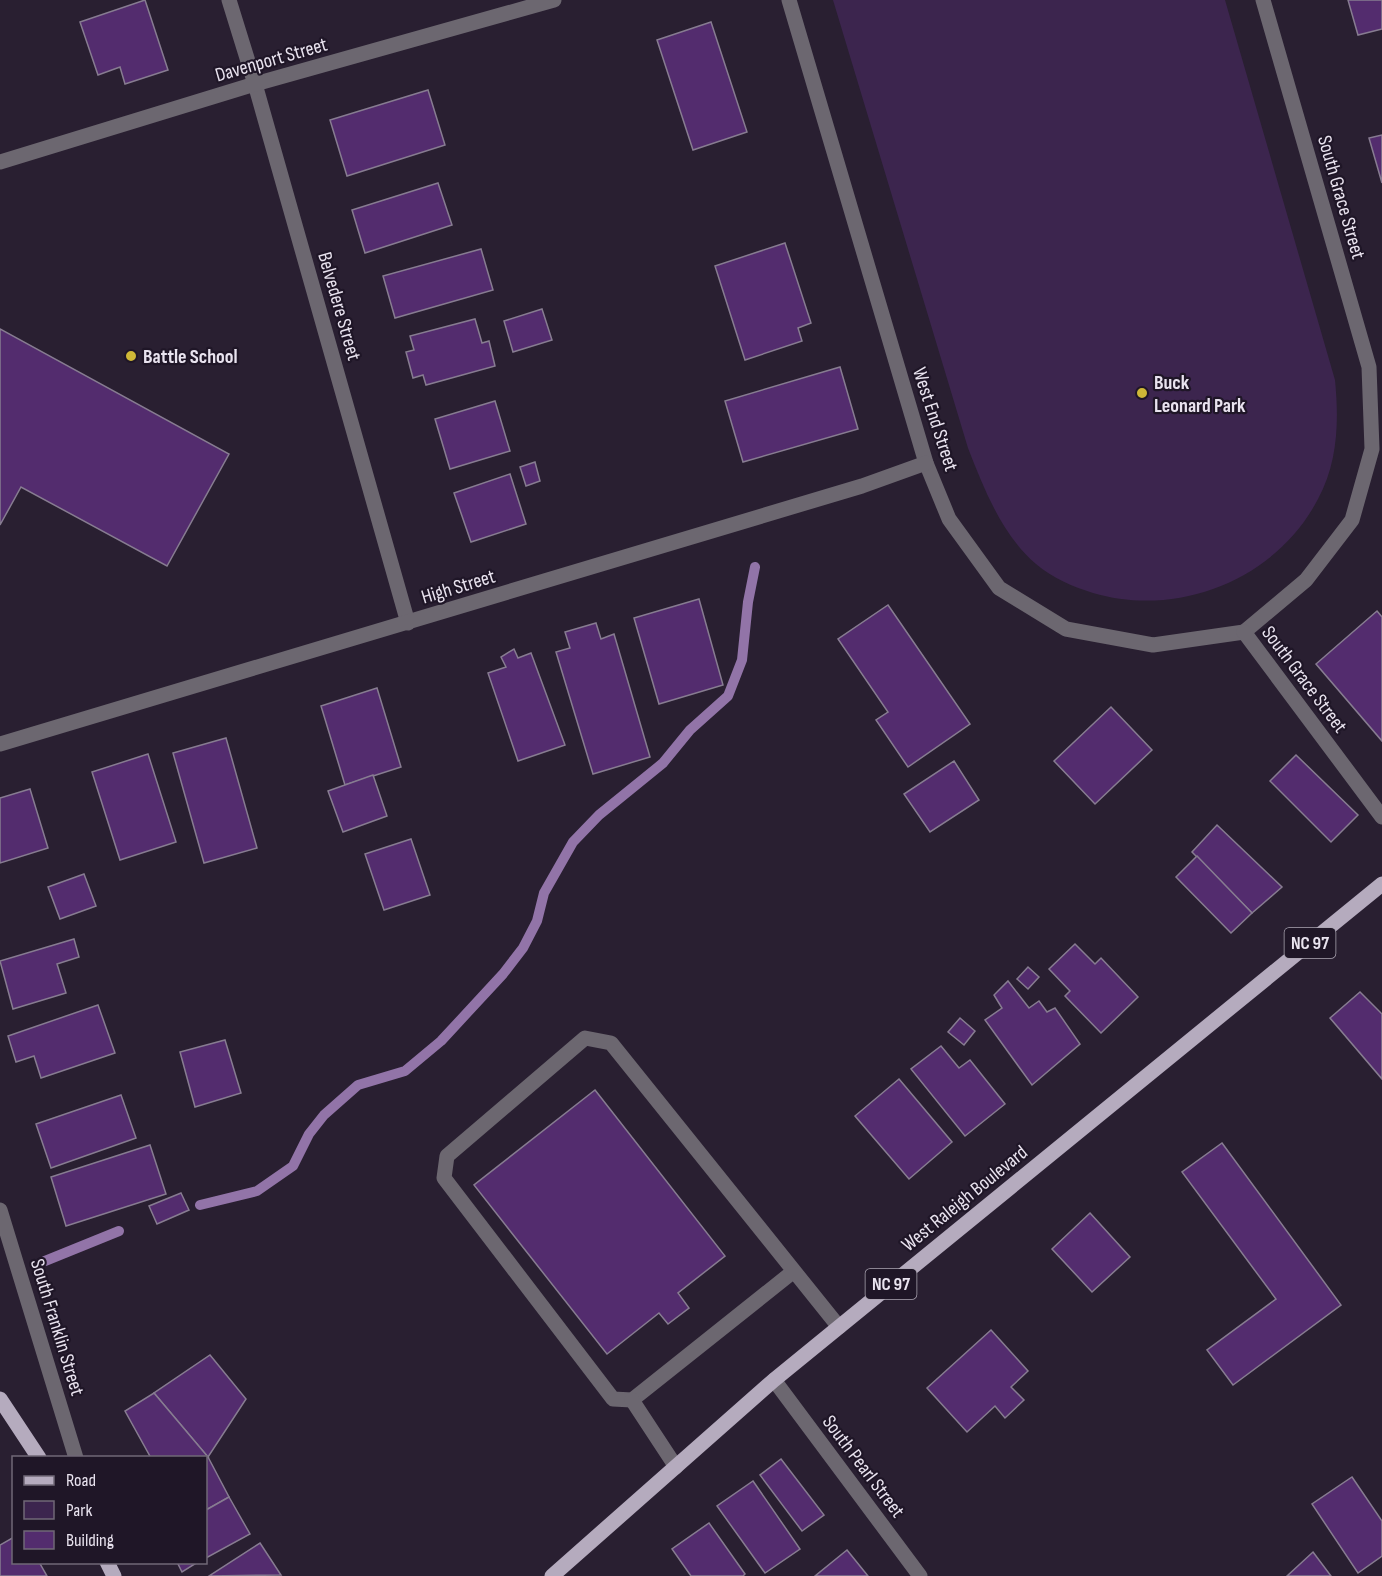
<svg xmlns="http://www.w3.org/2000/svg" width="1382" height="1576" viewBox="0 0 1382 1576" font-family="'Sofia Sans Condensed',sans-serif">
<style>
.green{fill:#3c254e}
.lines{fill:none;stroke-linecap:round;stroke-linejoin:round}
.stream{stroke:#9274a8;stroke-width:10}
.building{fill:#532c6e;stroke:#877c91;stroke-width:1.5}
.service{stroke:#6c6770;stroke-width:15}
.minor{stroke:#6c6770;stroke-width:15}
.primary{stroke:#b5abbe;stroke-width:15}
.poi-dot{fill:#cfb837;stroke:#1f1627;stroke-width:2}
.labels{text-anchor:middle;stroke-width:4.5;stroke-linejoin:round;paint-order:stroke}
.shield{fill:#1f1627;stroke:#aca6b3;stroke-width:1.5}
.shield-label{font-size:18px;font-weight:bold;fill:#e9e3ef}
.street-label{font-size:20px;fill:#e9e3ef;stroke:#1f1627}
.poi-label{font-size:20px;font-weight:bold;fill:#e9e3ef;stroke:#1f1627;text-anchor:start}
</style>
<rect width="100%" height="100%" fill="#291f31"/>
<!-- green -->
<path class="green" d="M833 0H1225L1335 380C1339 421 1338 462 1318 499 1276 580 1178 618 1093 593 1074 587 1052 578 1036 564 1002 535 984 489 968 448Z"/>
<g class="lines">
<!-- stream -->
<g class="stream">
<polyline points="200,1205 257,1191 293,1166 309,1134 324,1115 358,1085 405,1071 441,1041 503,974 523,948 537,921 544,893 573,842 599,815 663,763 690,730 728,696 742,660 748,602 755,567"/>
<polyline points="45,1261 119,1231"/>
</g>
</g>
<!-- building -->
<g class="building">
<polygon points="145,0 168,70 125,84 120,67 98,75 80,22"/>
<polygon points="1348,0 1382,0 1382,29 1358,35"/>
<polygon points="711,22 747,132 693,150 657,40"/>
<polygon points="428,90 445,145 347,176 330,120"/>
<polygon points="1382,135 1382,183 1369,138"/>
<polygon points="438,183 452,225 365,253 352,210"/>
<polygon points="785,243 811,323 798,328 802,341 745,360 715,266"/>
<polygon points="481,249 493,290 395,318 383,276"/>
<polygon points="542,309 552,340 513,352 504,321"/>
<polygon points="475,319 482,343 489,341 495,366 426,385 423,375 413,378 406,352 414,350 410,336"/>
<polygon points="0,329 229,454 167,566 21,487 0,525"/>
<polygon points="840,367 858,429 743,462 725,401"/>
<polygon points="495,401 510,451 450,469 435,419"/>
<polygon points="535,462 540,481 526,486 520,467"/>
<polygon points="510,474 526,524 471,542 454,493"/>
<polygon points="699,599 723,685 659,704 634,618"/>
<polygon points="888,605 970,724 908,767 876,720 888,712 838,639"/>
<polygon points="1377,611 1382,617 1382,741 1316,664"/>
<polygon points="596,623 601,639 614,634 650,757 593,774 556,652 570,648 565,632"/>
<polygon points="514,649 518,658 531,653 565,745 518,761 488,673 506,667 501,657"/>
<polygon points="377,688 401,767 345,785 321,706"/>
<polygon points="1111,707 1152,750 1095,804 1054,761"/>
<polygon points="226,738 257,848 204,863 173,753"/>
<polygon points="148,754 176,842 120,860 92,772"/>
<polygon points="1296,755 1358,815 1331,842 1270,781"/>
<polygon points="954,761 979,800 930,832 904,794"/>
<polygon points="373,775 387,816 343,832 328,791"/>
<polygon points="30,789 48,848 0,863 0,798"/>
<polygon points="1217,825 1282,887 1252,913 1192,852"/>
<polygon points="411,839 430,895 384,910 365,854"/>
<polygon points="1197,856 1252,913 1231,933 1176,877"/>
<polygon points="84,874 96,906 60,919 48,887"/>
<polygon points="74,939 79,957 57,964 66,993 13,1009 0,961"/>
<polygon points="1075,944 1095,964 1101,958 1138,997 1101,1033 1065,996 1070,991 1049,969"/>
<polygon points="1028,967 1039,977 1028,989 1017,979"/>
<polygon points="1008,981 1029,1008 1039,1001 1047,1012 1055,1008 1080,1044 1032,1085 985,1020 1002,1008 994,995"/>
<polygon points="1360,992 1382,1014 1382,1079 1330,1018"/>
<polygon points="98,1005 115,1053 41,1078 34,1056 16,1062 8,1036"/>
<polygon points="960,1018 975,1031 964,1045 948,1032"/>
<polygon points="225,1040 241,1093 195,1107 180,1052"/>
<polygon points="941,1046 959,1068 970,1060 1005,1104 965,1136 911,1069"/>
<polygon points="899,1079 952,1142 909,1179 855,1116"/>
<polygon points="595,1090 725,1256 678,1293 689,1308 668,1324 659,1313 607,1354 474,1185"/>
<polygon points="121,1095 136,1138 51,1168 36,1124"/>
<polygon points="1222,1143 1341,1305 1233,1385 1207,1350 1276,1299 1182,1172"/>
<polygon points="150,1145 166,1194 66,1226 51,1177"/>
<polygon points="181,1193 189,1210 157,1224 149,1206"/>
<polygon points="1090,1213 1130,1257 1092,1292 1052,1249"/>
<polygon points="991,1330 1028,1371 1011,1387 1024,1400 1005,1418 995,1406 967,1432 927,1388"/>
<polygon points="210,1355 246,1399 208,1457 154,1393"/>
<polygon points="154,1393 208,1457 151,1458 125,1411"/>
<polygon points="208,1457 229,1497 206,1510 206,1458"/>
<polygon points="781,1459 824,1515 802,1531 760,1475"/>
<polygon points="1352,1477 1382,1521 1382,1556 1358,1573 1312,1504"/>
<polygon points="753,1481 800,1549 765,1573 717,1506"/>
<polygon points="229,1497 250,1534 206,1558 206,1510"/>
<polygon points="709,1523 745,1574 743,1576 691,1576 672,1549"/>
<polygon points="14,1537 14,1562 39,1562 47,1576 0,1576 0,1545"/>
<polygon points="260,1543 281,1575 209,1576"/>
<polygon points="847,1550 868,1576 815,1576"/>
<polygon points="1313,1552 1331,1576 1287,1576"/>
<polygon points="177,1562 198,1562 182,1572"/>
</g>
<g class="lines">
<!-- service -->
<g class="service">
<polyline points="794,1271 632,1400 613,1399 444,1178 447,1156 585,1038 611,1043 839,1327"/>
<polyline points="632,1400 676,1467"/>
</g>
<!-- minor -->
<g class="minor">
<polyline points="229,0 255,84 408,623"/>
<polyline points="789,0 926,463 949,519 999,588 1066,629 1153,645 1244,632"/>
<polyline points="0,162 255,84 554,0"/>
<polyline points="1244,632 1306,580 1352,520 1372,449 1369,367 1263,0"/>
<polyline points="1244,632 1382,817"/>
<polyline points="0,744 862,486 926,463"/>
<polyline points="0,1210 76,1458"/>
<polyline points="774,1380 920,1576"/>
</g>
<!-- primary -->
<g class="primary">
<polyline points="0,1399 39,1458"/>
<polyline points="107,1562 114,1576"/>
<polyline points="552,1576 774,1380 1382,884"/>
</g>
</g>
<!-- markers -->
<g class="poi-dot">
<circle cx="131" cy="356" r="6"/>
<circle cx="1142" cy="393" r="6"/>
</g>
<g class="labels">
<!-- shield labels -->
<g class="shield">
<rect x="1284.5" y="928" width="51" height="30" rx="4.5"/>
<rect x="865.5" y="1269" width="51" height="30" rx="4.5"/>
</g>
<g class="shield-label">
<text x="1310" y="949">NC 97</text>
<text x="891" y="1290">NC 97</text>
</g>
<!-- street labels -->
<g class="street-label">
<text transform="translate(271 59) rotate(-16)" y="7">Davenport Street</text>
<text transform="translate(1342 197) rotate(74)" y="7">South Grace Street</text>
<text transform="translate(340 306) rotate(74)" y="7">Belvedere Street</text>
<text transform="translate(936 419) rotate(72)" y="7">West End Street</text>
<text transform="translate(458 586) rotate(-17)" y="7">High Street</text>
<text transform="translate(1305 679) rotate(53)" y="7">South Grace Street</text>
<text transform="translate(964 1198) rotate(-39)" y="7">West Raleigh Boulevard</text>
<text transform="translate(58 1327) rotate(73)" y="7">South Franklin Street</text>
<text transform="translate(864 1466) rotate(53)" y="7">South Pearl Street</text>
</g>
<!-- poi labels -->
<g class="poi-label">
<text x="143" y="363">Battle School</text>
<text x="1154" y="389">Buck<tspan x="1154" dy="23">Leonard Park</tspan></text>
</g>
</g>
<!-- legend -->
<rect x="12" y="1456" width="195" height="108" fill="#1f1627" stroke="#706877" stroke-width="1.5"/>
<rect x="24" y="1476" width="30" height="9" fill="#b5abbe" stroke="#706877" stroke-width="1.5"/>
<text x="66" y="1486" font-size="18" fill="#e9e3ef">Road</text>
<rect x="24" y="1501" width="30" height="18" fill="#3c254e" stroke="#706877" stroke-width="1.5"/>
<text x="66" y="1516" font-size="18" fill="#e9e3ef">Park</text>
<rect x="24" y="1531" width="30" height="18" fill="#532c6e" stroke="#706877" stroke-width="1.5"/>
<text x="66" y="1546" font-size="18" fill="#e9e3ef">Building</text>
</svg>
